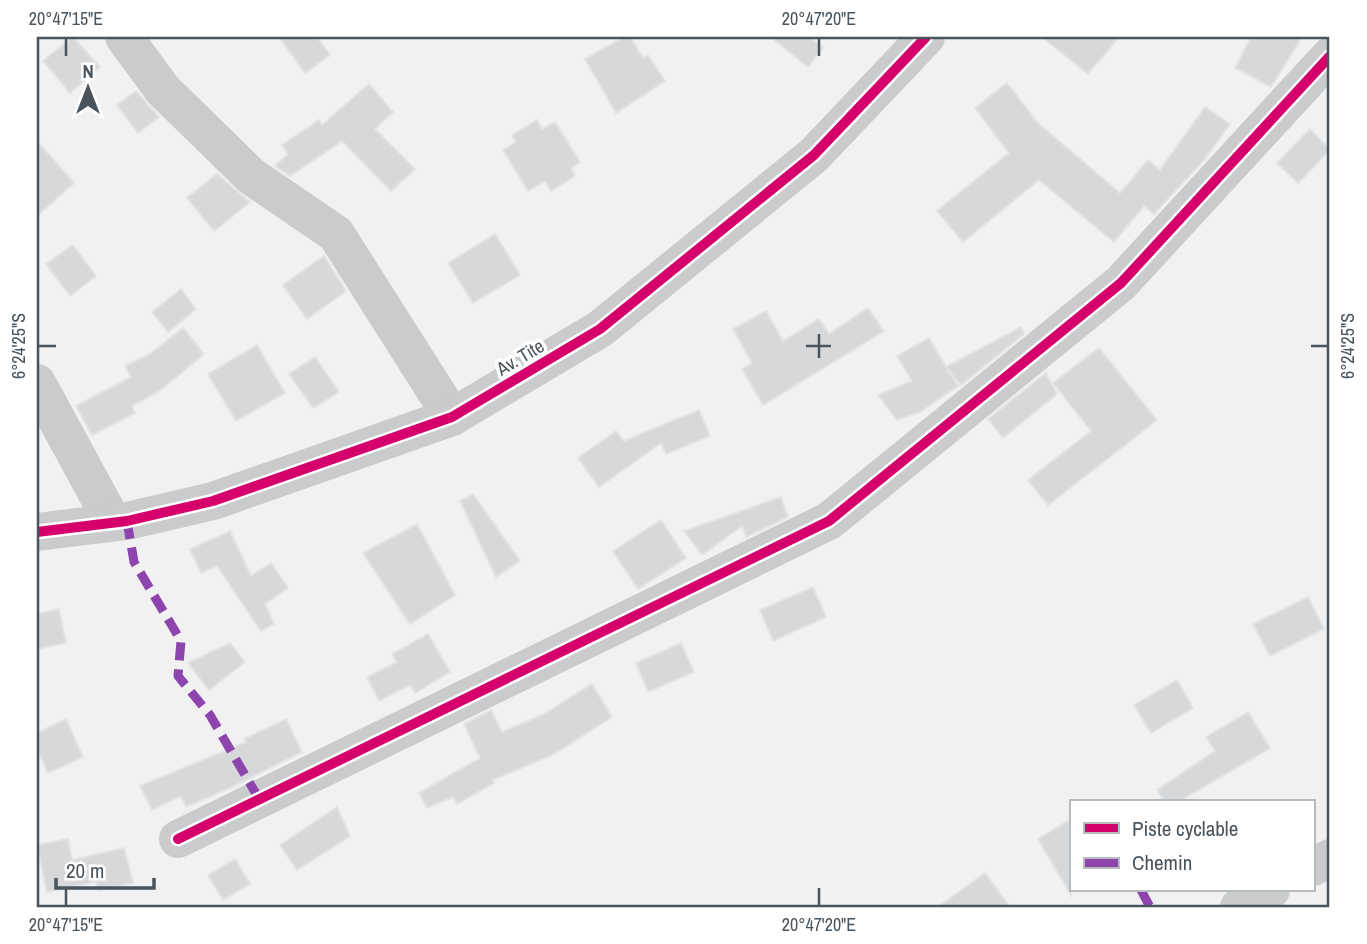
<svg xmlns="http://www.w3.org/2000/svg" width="1367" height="944" viewBox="0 0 1367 944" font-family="'Archivo Narrow',sans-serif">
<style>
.building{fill:#d7d8d9;stroke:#e2e3e4;stroke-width:2}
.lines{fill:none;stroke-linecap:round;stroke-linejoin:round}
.minor{stroke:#c9cbcc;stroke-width:38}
.quiet{stroke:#8e44ad;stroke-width:9;stroke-dasharray:18 9;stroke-linecap:butt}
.cycleway-casing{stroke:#fff;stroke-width:15}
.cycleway{stroke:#d6006c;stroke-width:10}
.ticks{fill:none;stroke:#49545c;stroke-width:2.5}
.labels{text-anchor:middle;stroke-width:7;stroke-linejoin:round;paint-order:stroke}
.street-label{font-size:19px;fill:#49545c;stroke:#fff}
.neatline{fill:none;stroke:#49545c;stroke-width:2.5}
.ticks-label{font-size:18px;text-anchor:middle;fill:#49545c}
</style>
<rect width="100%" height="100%" fill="#f1f1f1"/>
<!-- building -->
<g class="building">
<polygon points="73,37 100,67 70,93 43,61"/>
<polygon points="279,37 317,37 330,55 305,73"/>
<polygon points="624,37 630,37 643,58 648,55 665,81 616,113 585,59"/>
<polygon points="771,37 810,37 823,48 808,67"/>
<polygon points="1042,37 1119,37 1088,74"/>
<polygon points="1251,37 1302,37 1271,87 1235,68"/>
<polygon points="1007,83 1038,123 1120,193 1148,160 1160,170 1205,107 1230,124 1203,161 1154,214 1144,206 1114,242 1039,180 963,242 937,211 1009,153 975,108"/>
<polygon points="369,84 393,112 375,129 415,169 391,191 342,141 290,176 275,166 288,154 282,145 319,120 322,125"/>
<polygon points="136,91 159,117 138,133 117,105"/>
<polygon points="537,120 542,129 555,122 580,162 571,168 575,176 551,191 545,181 528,191 503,150 516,142 512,135"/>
<polygon points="1310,129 1330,150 1298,183 1277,163"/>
<polygon points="37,141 74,183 37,216"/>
<polygon points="217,174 250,202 214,231 187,198"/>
<polygon points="495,234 520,275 473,303 448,263"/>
<polygon points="73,245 96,276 70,296 46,264"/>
<polygon points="324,256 346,291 307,319 283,285"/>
<polygon points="181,289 196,309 168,332 152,312"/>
<polygon points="868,308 884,331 763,405 742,369 752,363 733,329 766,311 783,341 819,319 829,334"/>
<polygon points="1021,327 1024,334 961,385 947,369 958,386 920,412 897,420 878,395 912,381 897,356 929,338 946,367"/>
<polygon points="183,328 204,354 158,392 132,406 135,413 92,435 76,406 131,377 125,366 150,354"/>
<polygon points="257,345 285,393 236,421 208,374"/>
<polygon points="1099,348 1157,420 1048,505 1028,480 1091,431 1053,383"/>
<polygon points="315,357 339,392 313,408 289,374"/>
<polygon points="1046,373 1057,394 1003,438 988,419"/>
<polygon points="699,410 710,436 666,454 661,443 599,487 578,458 616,431 624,441"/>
<polygon points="473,494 520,561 496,577 460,501"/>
<polygon points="781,497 788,517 746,537 742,526 702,555 684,531"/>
<polygon points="661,520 686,558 638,589 613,551"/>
<polygon points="417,524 455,595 410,624 363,553"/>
<polygon points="230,531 251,576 271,563 288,588 265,604 274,624 261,631 217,566 201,573 190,549"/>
<polygon points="813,587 826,617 773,641 760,610"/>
<polygon points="1308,597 1324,629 1270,656 1253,624"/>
<polygon points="59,609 66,643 37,649 37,614"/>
<polygon points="428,634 450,672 415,693 410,685 379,701 367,677 397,662 392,654"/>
<polygon points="230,643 245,662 209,690 188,663"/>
<polygon points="681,643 694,672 648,692 636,663"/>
<polygon points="1177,680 1193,708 1151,733 1134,705"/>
<polygon points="592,684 612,717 554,754 493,780 494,783 457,804 453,797 427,808 419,793 480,758 464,724 491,710 502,732 544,714"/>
<polygon points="1248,712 1270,748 1178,802 1165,802 1157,790 1215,751 1206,737"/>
<polygon points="66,719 83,757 48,773 37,749 37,733"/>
<polygon points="286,719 302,752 230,788 186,807 181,796 152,810 140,786 246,742 244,739"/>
<polygon points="337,807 350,836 297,870 280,845"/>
<polygon points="1071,819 1071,895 1038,839"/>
<polygon points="68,839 72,860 124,848 133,883 98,891 96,882 47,892 37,845"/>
<polygon points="235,859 250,884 223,900 208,875"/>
<polygon points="985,873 1010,907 938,907"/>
</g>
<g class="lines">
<!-- minor -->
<g class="minor">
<polyline points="124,37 163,90 251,176 336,234 452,417"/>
<polyline points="37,383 112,521"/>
<polyline points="37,532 127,521 213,501 452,417 600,329 814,155 926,37"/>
<polyline points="178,839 829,521 1121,283 1330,56"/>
<polyline points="1313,867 1330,858"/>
<polyline points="1239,907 1271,890"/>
</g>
<!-- quiet -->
<g class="quiet">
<polyline points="127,521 134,562 181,641 178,676 210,715 259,799"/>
<polyline points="1141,890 1150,907"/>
</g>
<defs>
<g id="cycleway">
<polyline points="37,532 127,521 213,501 452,417 600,329 814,155 926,37"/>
<polyline points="178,839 829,521 1121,283 1330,56"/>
</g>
</defs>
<!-- cycleway casing -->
<use href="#cycleway" class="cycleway-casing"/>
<!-- cycleway -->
<use href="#cycleway" class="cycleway"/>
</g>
<!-- ticks -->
<path class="ticks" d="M66 38V56M819 38V56M819 334V358M38 346H56M806 346H831M1311 346H1328M66 888V906M819 888V906"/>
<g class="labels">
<!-- street labels -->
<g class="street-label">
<text transform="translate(520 357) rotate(-31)" y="7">Av. Tite</text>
</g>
</g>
<!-- border -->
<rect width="1367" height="944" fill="none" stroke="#ffffff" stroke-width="77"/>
<!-- legend -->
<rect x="1070" y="800" width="245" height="91" fill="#ffffff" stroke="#b6bbbe" stroke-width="2"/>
<rect x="1084" y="823" width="35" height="10" fill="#d6006c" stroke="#b6bbbe" stroke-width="2"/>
<text x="1132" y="836" font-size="21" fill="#49545c">Piste cyclable</text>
<rect x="1084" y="858" width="35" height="10" fill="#8e44ad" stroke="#b6bbbe" stroke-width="2"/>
<text x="1132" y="870" font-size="21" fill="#49545c">Chemin</text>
<!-- north arrow -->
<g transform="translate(88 88)" stroke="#ffffff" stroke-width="5" paint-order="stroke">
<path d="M0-5L12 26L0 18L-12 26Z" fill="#49545c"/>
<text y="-10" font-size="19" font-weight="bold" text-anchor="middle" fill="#49545c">N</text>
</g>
<!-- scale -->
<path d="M56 878v10h98v-10" fill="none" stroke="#49545c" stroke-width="3.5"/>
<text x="66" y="878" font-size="21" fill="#49545c" stroke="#ffffff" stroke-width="5" paint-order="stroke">20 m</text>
<rect x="38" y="38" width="1290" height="868" class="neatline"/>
<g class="ticks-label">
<text x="66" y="25">20°47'15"E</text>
<text x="819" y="25">20°47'20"E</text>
<text transform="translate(19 346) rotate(-90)" y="6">6°24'25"S</text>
<text transform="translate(1348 346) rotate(-90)" y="6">6°24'25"S</text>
<text x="66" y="931">20°47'15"E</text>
<text x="819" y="931">20°47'20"E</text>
</g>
</svg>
